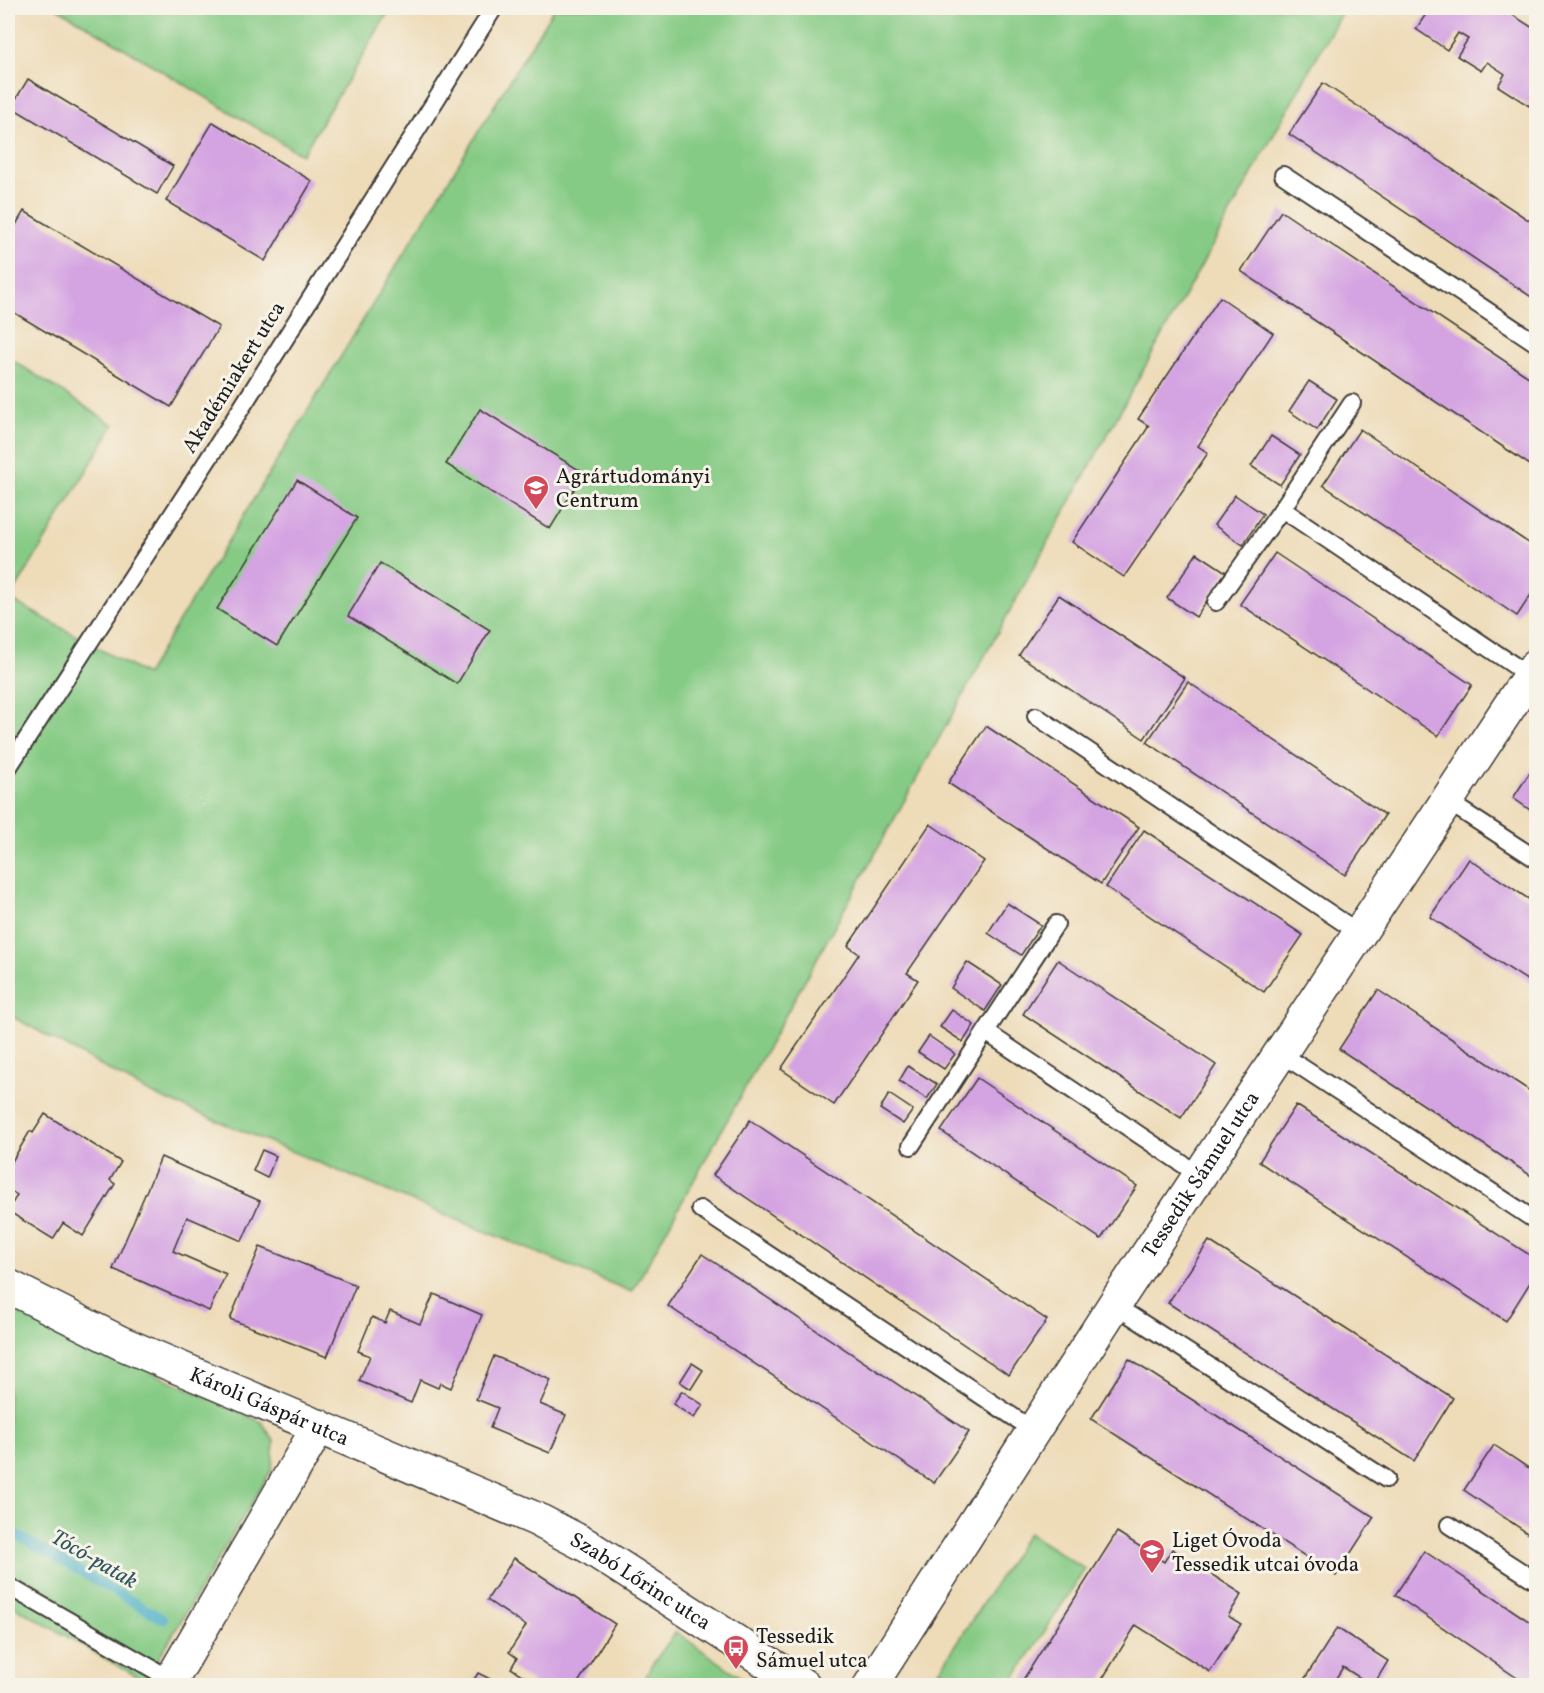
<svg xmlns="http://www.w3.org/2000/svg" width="1544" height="1693" viewBox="0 0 1544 1693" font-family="Vollkorn,serif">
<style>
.green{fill:#86cb85;stroke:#517450;stroke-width:1.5}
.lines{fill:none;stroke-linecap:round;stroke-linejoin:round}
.stream{stroke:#48afc7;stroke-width:10}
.building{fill:#d4a3e2}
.service-casing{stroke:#3c3934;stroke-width:20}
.minor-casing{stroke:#3c3934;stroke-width:36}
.service{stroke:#fff;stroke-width:16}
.minor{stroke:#fff;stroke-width:33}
.labels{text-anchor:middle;stroke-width:6;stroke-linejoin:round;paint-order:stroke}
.street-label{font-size:21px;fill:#1c1c1c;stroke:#f7f3e8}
.poi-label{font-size:21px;fill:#1c1c1c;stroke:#f7f3e8;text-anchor:start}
.water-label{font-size:22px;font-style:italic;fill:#2e5760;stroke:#f7f3e8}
</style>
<rect width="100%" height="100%" fill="#f7f3e8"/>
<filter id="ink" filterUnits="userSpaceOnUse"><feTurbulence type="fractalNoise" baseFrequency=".0167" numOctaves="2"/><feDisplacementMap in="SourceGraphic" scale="12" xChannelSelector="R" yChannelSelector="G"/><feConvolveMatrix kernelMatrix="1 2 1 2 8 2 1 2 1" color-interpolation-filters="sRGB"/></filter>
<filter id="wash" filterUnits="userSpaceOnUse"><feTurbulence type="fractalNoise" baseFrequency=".008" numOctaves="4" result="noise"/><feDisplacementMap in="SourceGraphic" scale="24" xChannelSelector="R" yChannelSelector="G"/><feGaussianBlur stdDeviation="1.35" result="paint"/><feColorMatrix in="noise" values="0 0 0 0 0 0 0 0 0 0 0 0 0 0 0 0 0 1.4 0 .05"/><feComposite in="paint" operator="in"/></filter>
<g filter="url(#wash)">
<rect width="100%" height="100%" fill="#eedcb9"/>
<!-- green -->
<g class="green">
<polygon points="57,8 391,8 302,155"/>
<polygon points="554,8 1344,8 632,1292 150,1093 8,1014 8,357 114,425 10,599 146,675"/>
<polygon points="8,1307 262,1422 274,1441 272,1469 145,1681 8,1603"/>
<polygon points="1028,1533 1085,1569 1010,1685 930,1685"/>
<polygon points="676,1632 752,1685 641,1685 651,1666"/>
</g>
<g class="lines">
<!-- stream -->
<g class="stream">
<polyline points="8,1530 163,1619"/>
<polyline points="209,1681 211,1686"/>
</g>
</g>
<g id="blocks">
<!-- building -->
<g class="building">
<polygon points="1430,8 1483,8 1487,10 1488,8 1502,8 1536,30 1536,94 1529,106 1498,86 1505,74 1487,62 1481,71 1457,56 1468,39 1458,33 1447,50 1416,29"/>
<polygon points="28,79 173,166 157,194 11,107"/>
<polygon points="1323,83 1536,225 1536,300 1289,134"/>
<polygon points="213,122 312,181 265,261 166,201"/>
<polygon points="8,209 13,213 8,223"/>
<polygon points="24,211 219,327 171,407 8,309 8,238"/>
<polygon points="1281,211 1536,382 1536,469 1241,271"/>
<polygon points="1220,297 1273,333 1198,446 1208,453 1124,577 1072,542 1149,426 1138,419"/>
<polygon points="1309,381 1337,399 1317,430 1289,411"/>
<polygon points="480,409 584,473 550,529 446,464"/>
<polygon points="1360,429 1536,548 1536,587 1517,616 1323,485"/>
<polygon points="1271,436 1300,455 1280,485 1251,466"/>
<polygon points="297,480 357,518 277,646 217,609"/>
<polygon points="1235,495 1263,514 1243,545 1214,525"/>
<polygon points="1197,553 1226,572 1196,617 1167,598"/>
<polygon points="1275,553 1472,685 1438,736 1240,604"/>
<polygon points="380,563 490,630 457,684 348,616"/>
<polygon points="1059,595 1185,678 1144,739 1019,655"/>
<polygon points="1188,682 1385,815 1345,875 1147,742"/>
<polygon points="986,726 1139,827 1101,884 948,783"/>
<polygon points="1536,763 1536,814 1513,798"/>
<polygon points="930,824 984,861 907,973 918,980 834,1105 781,1069 859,954 848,946"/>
<polygon points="1144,830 1303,935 1264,992 1106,887"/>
<polygon points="1469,859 1536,904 1536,986 1430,917"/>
<polygon points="1007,903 1041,925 1021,955 988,933"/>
<polygon points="1058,960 1216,1065 1181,1118 1023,1014"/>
<polygon points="967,962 1002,985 985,1011 951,988"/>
<polygon points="1378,990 1536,1095 1536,1179 1339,1049"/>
<polygon points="952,1010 974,1025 963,1042 940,1027"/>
<polygon points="929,1036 955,1054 944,1069 918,1052"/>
<polygon points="908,1066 937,1084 927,1099 899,1081"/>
<polygon points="977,1078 1137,1186 1101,1239 941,1131"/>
<polygon points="889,1094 913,1110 903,1124 880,1109"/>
<polygon points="1296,1105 1536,1259 1536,1273 1506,1321 1259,1162"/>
<polygon points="45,1114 121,1162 110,1180 115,1184 83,1236 63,1223 53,1239 8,1211 17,1195 8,1189 8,1168 30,1131 33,1133"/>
<polygon points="750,1120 1047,1320 1009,1375 713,1175"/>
<polygon points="262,1150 276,1156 267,1178 253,1171"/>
<polygon points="161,1157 260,1201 242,1241 187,1217 173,1251 226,1274 209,1311 113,1269"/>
<polygon points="1209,1241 1453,1398 1414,1461 1168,1303"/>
<polygon points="260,1247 356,1285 327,1357 230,1319"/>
<polygon points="702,1254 969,1432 934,1483 668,1306"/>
<polygon points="434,1294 482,1315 451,1388 440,1383 438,1388 420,1380 411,1403 359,1381 370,1356 358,1351 372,1317 385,1323 390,1311 420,1324"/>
<polygon points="494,1356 551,1380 540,1404 566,1415 550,1453 490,1428 498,1408 476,1399"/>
<polygon points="1129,1359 1374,1517 1336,1576 1091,1419"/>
<polygon points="692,1363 703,1370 691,1389 680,1382"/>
<polygon points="682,1391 703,1405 694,1418 673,1404"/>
<polygon points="1494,1445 1536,1473 1536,1539 1464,1490"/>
<polygon points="1117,1532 1164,1562 1172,1549 1242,1594 1228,1616 1241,1624 1210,1672 1136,1625 1098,1686 1019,1686"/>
<polygon points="1424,1551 1536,1626 1536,1686 1529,1686 1395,1595"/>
<polygon points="514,1558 615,1624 576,1686 532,1686 534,1683 511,1668 517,1658 509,1652 526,1626 487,1600"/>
<polygon points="1337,1628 1388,1661 1373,1686 1343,1667 1331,1686 1300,1686"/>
<polygon points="478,1673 504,1686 470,1686"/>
</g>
</g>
</g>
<g filter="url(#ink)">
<use href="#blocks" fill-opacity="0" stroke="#3c3934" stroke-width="1.5"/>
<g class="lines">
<defs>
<g id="service">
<polyline points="1283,175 1536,343"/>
<polyline points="1282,509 1530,676"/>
<polyline points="1216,602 1282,509 1352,403"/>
<polyline points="1036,716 1359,933"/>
<polyline points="8,768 242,407 494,8"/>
<polyline points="1447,801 1536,859"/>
<polyline points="986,1032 1199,1175"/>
<polyline points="1280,1053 1536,1221"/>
<polyline points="911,1146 1056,924"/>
<polyline points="700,1209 1033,1430"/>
<polyline points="1114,1305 1386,1479"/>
<polyline points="1449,1525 1536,1581"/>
<polyline points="8,1586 172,1680"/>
</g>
<g id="minor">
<path id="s1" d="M8 1286 121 1343 536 1519 586 1545 804 1686"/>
<polyline points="168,1686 319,1426"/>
<path id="s2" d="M870 1686 1114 1305 1536 666"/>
</g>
</defs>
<!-- service casing -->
<use href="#service" class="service-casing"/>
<!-- minor casing -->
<use href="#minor" class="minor-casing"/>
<!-- service -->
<use href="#service" class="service"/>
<!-- minor -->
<use href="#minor" class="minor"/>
</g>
</g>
<!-- icons -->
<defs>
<symbol id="university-pin" viewBox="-11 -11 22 30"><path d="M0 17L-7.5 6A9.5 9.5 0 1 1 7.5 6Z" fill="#d1495b" stroke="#f7f3e8"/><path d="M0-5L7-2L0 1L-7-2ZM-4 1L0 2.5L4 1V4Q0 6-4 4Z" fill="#fff"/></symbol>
<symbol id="school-pin" viewBox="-11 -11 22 30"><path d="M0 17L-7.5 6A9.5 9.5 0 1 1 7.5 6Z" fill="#d1495b" stroke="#f7f3e8"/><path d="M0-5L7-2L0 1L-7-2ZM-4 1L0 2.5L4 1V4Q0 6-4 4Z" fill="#fff"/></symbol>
<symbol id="bus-pin" viewBox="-11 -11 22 30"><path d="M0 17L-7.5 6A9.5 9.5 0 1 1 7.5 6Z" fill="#d1495b" stroke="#f7f3e8"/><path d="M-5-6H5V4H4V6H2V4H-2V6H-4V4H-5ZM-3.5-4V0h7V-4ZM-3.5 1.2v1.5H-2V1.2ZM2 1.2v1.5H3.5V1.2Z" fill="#fff"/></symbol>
</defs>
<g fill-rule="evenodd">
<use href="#university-pin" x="521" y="473" width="30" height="40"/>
<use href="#school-pin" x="1137" y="1537" width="30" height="40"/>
<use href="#bus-pin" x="721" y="1633" width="30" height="40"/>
</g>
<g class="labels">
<!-- street labels -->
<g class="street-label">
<text transform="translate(233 377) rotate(-58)" y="7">Akadémiakert utca</text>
<text dy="7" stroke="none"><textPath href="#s2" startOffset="609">Tessedik Sámuel utca</textPath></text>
<text dy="7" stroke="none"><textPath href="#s1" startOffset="288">Károli Gáspár utca</textPath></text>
<text dy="7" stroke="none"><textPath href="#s1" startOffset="699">Szabó Lőrinc utca</textPath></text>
</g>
<!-- poi labels -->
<g class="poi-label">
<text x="556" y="483">Agrártudományi<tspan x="556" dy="24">Centrum</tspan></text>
<text x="1172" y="1547">Liget Óvoda<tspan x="1172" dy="24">Tessedik utcai óvoda</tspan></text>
<text x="756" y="1643">Tessedik<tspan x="756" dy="24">Sámuel utca</tspan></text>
</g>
<!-- water labels -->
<g class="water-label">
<text transform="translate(95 1558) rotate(30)" y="8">Tócó-patak</text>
</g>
</g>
<!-- margin -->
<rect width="1544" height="1693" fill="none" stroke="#f7f3e8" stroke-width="30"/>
</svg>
